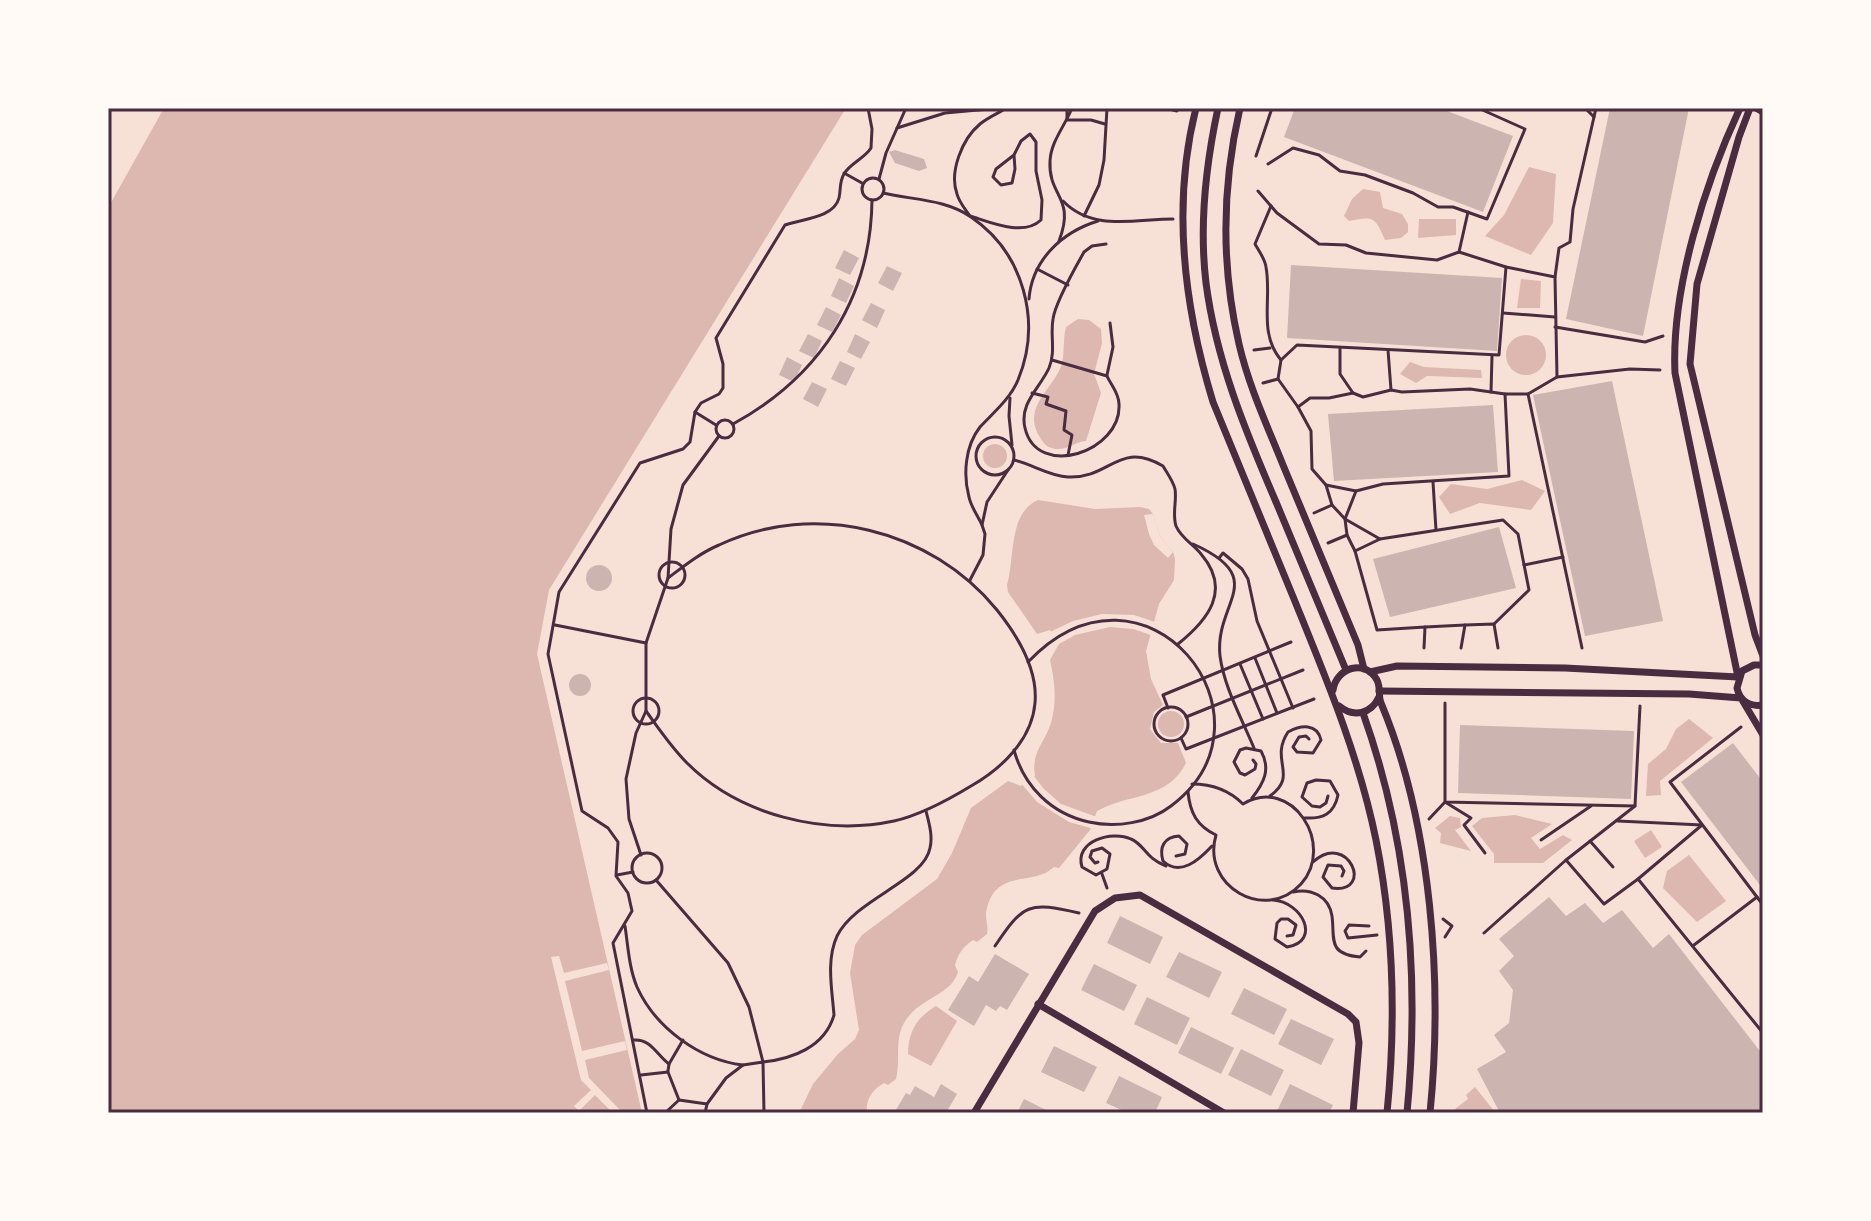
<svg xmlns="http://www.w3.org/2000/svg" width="1871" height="1221" viewBox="0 0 1871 1221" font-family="Helvetica,sans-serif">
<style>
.water{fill:#dcb8b0}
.pier{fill:#f7e1d7}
.building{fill:#ccb4b1}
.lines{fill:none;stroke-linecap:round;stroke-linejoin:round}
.path{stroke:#4a2c40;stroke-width:3}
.minor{stroke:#4a2c40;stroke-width:7}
.neatline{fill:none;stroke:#4a2c40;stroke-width:3}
</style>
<rect width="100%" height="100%" fill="#f7e1d7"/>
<!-- water -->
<g class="water">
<polygon points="164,108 846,108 549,590 537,654 642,1113 108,1113 108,208"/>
<polygon points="1529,167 1556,174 1553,223 1531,255 1485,236 1504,215"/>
<path d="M1363 189 1380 192 1383 208 1402 214 1408 224V232L1401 238 1385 240C1375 217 1374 216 1349 221L1344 216 1352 199Z"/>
<polygon points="1419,219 1456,219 1456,235 1418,238"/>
<polygon points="1521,279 1541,281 1540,308 1517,308"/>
<path d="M1078 319 1089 320 1101 329 1102 343 1094 374 1101 393 1086 441C1074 442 1068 450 1056 449 1048 448 1045 445 1041 439 1022 410 1047 394 1059 371 1066 358 1062 341 1066 327Z"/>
<circle cx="1526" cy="355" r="20"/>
<polygon points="1410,362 1424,367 1481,370 1482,378 1427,376 1416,383 1400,374"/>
<circle cx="995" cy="456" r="12"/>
<polygon points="1522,480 1545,491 1531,510 1480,503 1450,514 1439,497 1451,484 1487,489"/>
<path d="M1038 500 1095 509 1140 507 1149 509 1153 514 1160 536 1173 552 1175 559 1174 580 1159 604 1146 651 1151 679 1163 705 1154 712 1150 729 1161 743H1178L1186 763C1167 800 1130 793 1097 811L1090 830 1059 868 1054 867C1033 887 997 868 987 908 984 917 989 925 987 934L977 942 973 940C963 947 958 954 955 965L958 972C951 996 919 997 904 1023 894 1041 901 1060 896 1079L888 1085 884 1083C873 1089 865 1100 867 1113H799L813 1084 838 1054 855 1039 859 1030 850 973 855 945 862 935 937 879 952 853 971 808 1008 781 1021 786 1035 776C1031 752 1044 744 1051 723 1057 701 1055 682 1050 660L1059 644 1050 630 1037 634 1008 592 1007 585C1015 558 1008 513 1038 500Z"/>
<circle cx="1171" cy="724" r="13"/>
<polygon points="1689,719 1713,738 1660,781 1661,795 1646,796 1648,764 1666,749 1676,729"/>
<polygon points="1515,815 1552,824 1531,838 1540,849 1563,835 1572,840 1543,863 1494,863 1494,854 1472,826 1482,818"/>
<polygon points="1450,816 1460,818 1461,827 1455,830 1471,851 1440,843 1441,833 1435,828"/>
<polygon points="1651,830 1662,847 1645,858 1634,841"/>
<polygon points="1689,855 1726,901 1697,922 1663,888 1667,871"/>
<path d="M936 1006 957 1021 931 1066 908 1054C908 1032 917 1017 936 1006Z"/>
<polygon points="1475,1087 1495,1112 1495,1113 1458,1113 1455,1109 1468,1099 1466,1095"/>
</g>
<!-- pier -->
<g class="pier">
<polygon points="1153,514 1160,536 1173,552 1168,558 1154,545 1149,534 1144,515"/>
<polygon points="1102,614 1134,615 1158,623 1154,636 1133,629 1110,627 1075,635 1052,648 1054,644 1047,635 1052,631 1073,621"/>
<polygon points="1030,771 1043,788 1061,804 1097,817 1094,829 1069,822 1037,802 1020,782 1031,774"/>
<polygon points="559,956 564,973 607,963 609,970 565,981 582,1051 625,1041 627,1050 585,1060 589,1078 623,1113 613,1113 595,1095 579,1111 574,1106 591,1090 581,1080 551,957"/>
</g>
<!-- building -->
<g class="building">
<polygon points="1295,108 1439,108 1513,136 1483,212 1284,137"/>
<polygon points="1610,108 1689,108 1643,336 1566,319"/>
<polygon points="895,150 924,159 927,168 919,171 895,163 889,152"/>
<polygon points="844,250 859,258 850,275 835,268"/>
<polygon points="1291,265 1502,278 1497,351 1287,338"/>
<polygon points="887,266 902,273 893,291 878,283"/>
<polygon points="839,278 854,286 846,303 831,296"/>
<polygon points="871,303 885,310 877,328 862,320"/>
<polygon points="826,307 841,315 832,332 817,325"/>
<polygon points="808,334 822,341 814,358 799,351"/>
<polygon points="855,334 870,342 861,359 847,352"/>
<polygon points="787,357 802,365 794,382 779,375"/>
<polygon points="840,361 855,368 846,386 831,379"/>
<polygon points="1612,381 1663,621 1585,636 1533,395"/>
<polygon points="812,382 827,389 818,407 803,399"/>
<polygon points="1493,405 1498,472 1334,481 1328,414"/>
<polygon points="1499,527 1516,588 1390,617 1373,559"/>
<circle cx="599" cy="578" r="13"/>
<circle cx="580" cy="685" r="11"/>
<polygon points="1460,725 1634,731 1631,799 1458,793"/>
<polygon points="1733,743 1763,782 1763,889 1681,782"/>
<polygon points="1549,897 1566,916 1585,903 1603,923 1622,910 1653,948 1669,934 1763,1055 1763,1113 1500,1113 1477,1069 1506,1052 1494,1035 1509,1023 1513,990 1499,971 1514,956 1499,939"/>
<polygon points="1120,916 1163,937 1150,964 1107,943"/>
<polygon points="1179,952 1222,972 1209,998 1166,977"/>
<polygon points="995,954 1029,974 1007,1010 1000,1006 996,1011 986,1005 974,1026 948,1010 969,976 978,982"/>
<polygon points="1094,964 1137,985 1124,1011 1081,990"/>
<polygon points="1244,988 1287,1009 1274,1035 1231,1014"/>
<polygon points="1147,997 1190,1018 1177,1045 1134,1024"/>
<polygon points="1291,1019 1334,1039 1321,1065 1278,1044"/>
<polygon points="1191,1027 1234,1048 1221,1074 1178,1053"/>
<polygon points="1054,1046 1097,1067 1084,1092 1041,1072"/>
<polygon points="1241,1049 1284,1070 1271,1096 1228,1075"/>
<polygon points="1119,1076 1162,1097 1155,1113 1128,1113 1106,1103"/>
<polygon points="941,1084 957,1094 946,1113 894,1113 906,1093 910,1095 915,1086 934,1097"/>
<polygon points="1290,1084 1333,1105 1329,1113 1282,1113 1277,1111"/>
<polygon points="1024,1099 1052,1113 1017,1113"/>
</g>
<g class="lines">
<!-- path -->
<g class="path">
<path d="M1007 108C998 113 987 118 980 124 962 139 949 172 957 194 959 202 965 209 970 216 990 222 1023 237 1041 220L1042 200 1036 171V142L1030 134 1021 141 1014 155 996 169 993 177 1001 185 1012 183 1015 169 1014 155"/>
<polyline points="1067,108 1067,120 1091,120 1105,124"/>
<polyline points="1165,108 1177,111"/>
<polyline points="1594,117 1596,108"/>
<polyline points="897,128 945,113 1000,108"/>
<polyline points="1256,156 1272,108"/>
<polyline points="1268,164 1293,148 1319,155 1340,171 1365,175 1413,193 1438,207 1453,207 1487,219 1525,129 1478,108"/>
<polyline points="844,173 862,183"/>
<circle cx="873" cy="189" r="11"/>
<polyline points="879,179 886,153 906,108"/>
<polyline points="1258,191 1277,213 1319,244 1346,245 1366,253 1437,260 1459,252 1506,267 1555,277 1557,377"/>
<path d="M883 193C912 200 946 199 971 217 1024 253 1042 322 1018 380 1010 399 994 412 980 427 965 446 963 475 969 497 971 507 978 516 982 525"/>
<path d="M1063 201C1093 232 1135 219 1173 219"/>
<path d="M1271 206 1255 244C1259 251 1265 259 1266 267 1272 299 1258 333 1281 360L1278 379 1298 407 1310 398H1329L1353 393 1363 397 1391 390 1402 392 1470 389 1505 394H1528L1557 377 1630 369 1660 370"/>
<polyline points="1084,216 1099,185 1104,160 1107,108"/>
<path d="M1059 241C1076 197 1048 197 1050 161 1051 141 1065 126 1072 108"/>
<polyline points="1459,252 1468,212"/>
<polyline points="1037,269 1068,285"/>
<polyline points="1555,277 1559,248 1570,242 1573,209 1594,117 1585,108"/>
<path d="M1029 299C1032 260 1062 232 1098 221"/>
<polyline points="1503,313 1555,317"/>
<polyline points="1555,327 1645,342 1663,336"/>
<polyline points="1340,349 1340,374 1353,393"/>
<polyline points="1254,350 1270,348"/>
<polyline points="1388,350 1391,390"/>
<path d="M1052 360 1107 376C1111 385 1119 393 1119 404 1122 452 1037 480 1025 428 1019 403 1040 388 1049 368 1056 351 1050 336 1053 319 1055 303 1075 268 1084 252L1092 246 1106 244"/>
<polyline points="1281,360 1297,345 1499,355 1506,267"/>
<polyline points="1107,375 1113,347 1110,323"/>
<polyline points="1263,383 1278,379"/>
<polyline points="1491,392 1492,356"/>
<polyline points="1032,393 1048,397 1046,404 1066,411 1064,430 1072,435 1068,455"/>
<polyline points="1528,394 1582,648"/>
<polyline points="1010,398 1009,416 1012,445"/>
<polyline points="1298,407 1311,431 1312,469 1326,485 1332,505 1345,519 1347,535 1355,551 1377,630 1425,627 1424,648"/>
<polyline points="695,412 716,425"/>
<circle cx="725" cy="429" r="9"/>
<path d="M733 424C819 377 871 299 872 200"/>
<circle cx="995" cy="456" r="19"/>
<path d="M1014 460C1032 464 1049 476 1068 477 1111 479 1118 440 1163 466 1167 473 1173 481 1175 489 1177 501 1172 514 1176 526 1181 538 1193 544 1201 554 1232 590 1208 620 1178 644"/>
<polyline points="1433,482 1436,530"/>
<polyline points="1326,485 1356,491"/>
<polyline points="1314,513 1332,505"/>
<polyline points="1380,539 1345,519 1356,491 1383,484 1509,476 1505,394"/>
<polyline points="1328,543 1347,535"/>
<path d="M1193 544C1271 579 1214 602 1220 656 1224 687 1242 719 1254 748"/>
<polyline points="1355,551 1380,539 1503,520 1518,534 1529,590 1494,624"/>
<polyline points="1219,558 1223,553 1242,569 1248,579 1257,621 1293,708"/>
<circle cx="672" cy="575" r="13"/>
<polyline points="1524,565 1563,557"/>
<polyline points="970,580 983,555 985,534 982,525 987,502 1008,470"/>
<polyline points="555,625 646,643"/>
<polyline points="1425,627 1465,625"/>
<polyline points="1461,648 1465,625 1494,624 1498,648"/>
<polyline points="1255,658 1277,713"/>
<polyline points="1240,664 1263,719"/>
<circle cx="646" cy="711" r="13"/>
<polyline points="1445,703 1445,802 1635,806"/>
<circle cx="1171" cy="724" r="17"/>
<polyline points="1168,708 1163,695 1291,642"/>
<path d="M646 711C659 729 671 747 687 763 739 815 823 836 894 821 921 815 948 800 971 786 1001 769 1032 740 1035 703 1038 670 1017 635 997 610 931 529 814 500 719 545 700 553 684 566 668 578"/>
<polyline points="1186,717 1303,670"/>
<polyline points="1741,727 1670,782 1763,905"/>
<polyline points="1181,738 1186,749 1314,699"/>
<path d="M1014 750C1024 787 1052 814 1089 822 1116 828 1149 823 1171 806 1288 718 1145 539 1028 662"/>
<path d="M1188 792C1190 813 1197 826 1216 835 1201 886 1265 923 1301 884 1336 845 1292 775 1243 804 1229 790 1212 784 1192 784"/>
<path d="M1270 796C1299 775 1269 761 1288 732 1301 725 1317 723 1321 740L1313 753 1297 752 1293 747 1299 737 1306 736 1309 739"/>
<path d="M1252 798C1264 783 1271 769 1261 751L1246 748 1240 750 1234 762 1240 773 1245 775 1255 769 1256 764 1253 760"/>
<path d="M1305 818C1323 819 1334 814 1338 795L1330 781 1316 780 1307 783 1302 797 1312 806 1320 807 1326 803 1328 796"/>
<polyline points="1429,819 1445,802 1471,818 1464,825 1485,853"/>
<polyline points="1618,821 1702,825"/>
<polyline points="1541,840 1591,806"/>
<polyline points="1590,841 1613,867"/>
<circle cx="647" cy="868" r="15"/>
<polyline points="641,855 629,819 626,779 636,733 646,711 646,643 668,578 671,529 683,485 719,436"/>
<path d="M1176 856 1185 854 1187 844 1179 836C1164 837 1159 847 1163 861 1180 877 1199 860 1212 846"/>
<polyline points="1566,860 1635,806 1640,706"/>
<path d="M1098 862 1095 863 1090 857 1092 851 1102 848 1110 854 1107 869 1096 875 1082 867C1074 841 1112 830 1131 839 1145 845 1145 858 1166 866"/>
<path d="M1313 862C1348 830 1375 894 1332 888L1323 877 1328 865 1341 866 1344 871 1342 876"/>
<polyline points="1102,874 1107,888"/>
<polyline points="617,875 633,872"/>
<polyline points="1638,879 1702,825"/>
<path d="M656 880 728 963 749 1007 763 1062C792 1059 825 1047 834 1015 832 989 826 960 837 936 855 899 924 881 930 848 933 836 929 823 926 811"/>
<path d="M1293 892C1311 888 1329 896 1332 916 1335 939 1327 954 1360 957L1366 951"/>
<path d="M1273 900C1302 902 1322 941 1287 947L1275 939 1277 923 1281 919H1288L1296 925 1293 935 1287 936"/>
<polyline points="1443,919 1452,926 1445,937"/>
<path d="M625 926C628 946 629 968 637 987 655 1027 699 1060 743 1065L726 1078 707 1104"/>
<polyline points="1369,926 1349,925 1345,931 1348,938 1377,935"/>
<polyline points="1484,933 1566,860 1604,904 1638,879 1763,1033"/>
<polyline points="1694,945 1757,897"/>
<path d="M995 946C1023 904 1029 901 1079 913"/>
<path d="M634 1040C651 1039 656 1054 669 1064L668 1071"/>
<polyline points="669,1064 683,1040"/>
<polyline points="743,1065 763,1062 764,1113"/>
<polyline points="641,1075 668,1072 679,1100 665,1113"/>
<polyline points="679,1100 707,1104 705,1113"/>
<path d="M647 1113 613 943 632 911 628 893 616 876 618 842 608 828 582 811 548 654 559 592 640 463 683 449 690 442 695 412 701 403 719 394 723 388V364L716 338 785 225C801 219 834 218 839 198 841 190 839 182 844 174 850 163 864 159 871 148L872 129 868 108"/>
</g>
<!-- minor -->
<g class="minor">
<path d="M1196 108C1171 207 1184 307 1213 402 1240 468 1267 534 1294 599 1326 678 1359 756 1376 840 1394 930 1396 1022 1387 1113"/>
<path d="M1218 108C1206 164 1199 225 1206 283 1216 360 1245 430 1276 502 1299 558 1323 614 1346 670"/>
<path d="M1240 108C1222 186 1221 266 1239 344 1249 387 1267 425 1283 465 1308 525 1333 585 1358 645L1364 669"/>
<polyline points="1750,108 1739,137 1697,284 1690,364 1755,635 1763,656"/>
<polyline points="1756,108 1763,112"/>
<path d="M1763 665H1754L1742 671 1737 688C1740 701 1749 707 1763 705"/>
<path d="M1370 672 1397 666 1565 668 1738 677 1675 373C1671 289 1705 183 1740 108"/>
<path d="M1333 690C1336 668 1365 658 1377 680 1381 688 1378 696 1381 703 1432 825 1443 983 1430 1113"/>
<polyline points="1379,691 1689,694 1741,698 1763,735"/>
<path d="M1339 706C1354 718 1371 714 1379 697"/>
<path d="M1363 713C1409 842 1420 977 1407 1113"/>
<polyline points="1038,1004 1224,1113"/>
<polyline points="974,1113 1095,911 1115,898 1140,895 1348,1014 1356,1022 1359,1043 1353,1113"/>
</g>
</g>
<!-- border -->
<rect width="1871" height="1221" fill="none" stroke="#fffaf5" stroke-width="220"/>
<rect x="110" y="110" width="1651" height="1001" class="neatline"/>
</svg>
